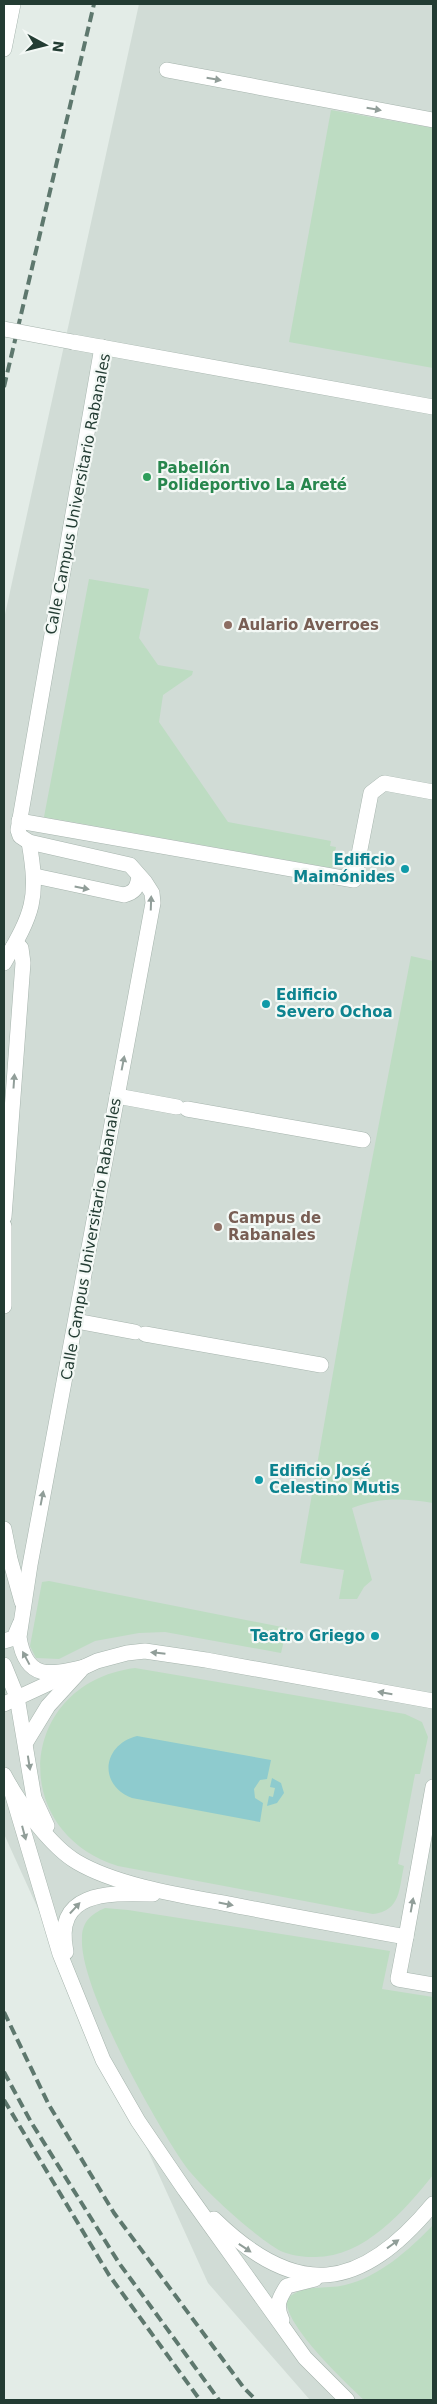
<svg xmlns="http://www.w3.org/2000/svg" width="437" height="2404" viewBox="0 0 437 2404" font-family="'DejaVu Sans',sans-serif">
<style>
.built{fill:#d1dcd6}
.green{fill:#bddcc2}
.water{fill:#8ecbce}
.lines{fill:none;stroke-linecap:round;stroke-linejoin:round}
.pedestrian-casing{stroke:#a6b4ad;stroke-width:16}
.minor-casing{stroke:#a6b4ad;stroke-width:16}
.pedestrian{stroke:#fff;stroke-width:15}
.minor{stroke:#fff;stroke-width:15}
.rail{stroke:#5e786e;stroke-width:4;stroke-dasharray:10 5;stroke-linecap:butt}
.minor-bridge-casing{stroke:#a6b4ad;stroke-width:16;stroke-linecap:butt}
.minor-bridge{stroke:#fff;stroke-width:15}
.oneway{fill:#919e99}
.leisure-dot{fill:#2e9e5b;stroke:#f3f8f5;stroke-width:2}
.education-dot{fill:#8d6e63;stroke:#f3f8f5;stroke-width:2}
.culture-dot{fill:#0f9aa8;stroke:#f3f8f5;stroke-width:2}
.labels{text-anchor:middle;stroke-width:4.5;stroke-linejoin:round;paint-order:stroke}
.leisure-label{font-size:15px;font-weight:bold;fill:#27864d;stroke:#f3f8f5;text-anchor:start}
.street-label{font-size:15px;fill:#233c33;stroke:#f3f8f5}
.education-label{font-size:15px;font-weight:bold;fill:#785e54;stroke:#f3f8f5;text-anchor:start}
.culture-label{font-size:15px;font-weight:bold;fill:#0d838f;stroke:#f3f8f5;text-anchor:end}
</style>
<rect width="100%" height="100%" fill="#e3ece7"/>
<!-- built -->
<polygon class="built" points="139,4 433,4 433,2400 310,2400 208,2283 4,1834 4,619"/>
<!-- green -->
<g class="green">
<polygon points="331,110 433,128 433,368 289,342"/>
<polygon points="89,579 149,589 139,638 158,665 193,671 192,675 163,695 159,722 228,822 331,841 330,846 336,847 332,868 44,817"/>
<path d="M411 956 433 961V1503C404 1498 379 1497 352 1508L372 1580 364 1587 357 1599H339L344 1570 300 1563 350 1275Z"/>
<polygon points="49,1581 287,1628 281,1653 165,1632 139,1633 95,1641 59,1659 36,1658 30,1646 42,1582"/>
<path d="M135 1668 405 1714 422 1722 428 1737 420 1774H415L398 1864 404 1866C399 1888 401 1911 373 1914L118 1866C6 1831 18 1683 135 1668Z"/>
<path d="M105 1908 128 1910 390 1951 382 1989 433 1997V2175C404 2211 363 2259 312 2257 304 2257 290 2255 283 2252 259 2241 199 2186 184 2164 155 2122 79 1987 82 1938 82 1922 91 1914 105 1908Z"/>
<path d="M433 2225V2400H364C346 2383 283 2324 287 2300 300 2283 326 2290 345 2285 379 2277 409 2250 433 2225Z"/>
</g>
<!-- water -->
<g class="water">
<path d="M137 1736 271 1760 267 1779 260 1780 254 1789 255 1798 263 1803 260 1822 132 1798C98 1785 102 1745 137 1736Z"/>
<polygon points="272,1778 281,1783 284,1793 277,1803 267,1806 269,1796 273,1797 275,1788 270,1787"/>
</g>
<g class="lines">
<defs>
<g id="pedestrian">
<polyline points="4,49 13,4"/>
<polyline points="19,821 354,880 371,793 384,783 433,792"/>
<polyline points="117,1096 177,1107"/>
<polyline points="187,1109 363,1140"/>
<polyline points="76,1321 135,1332"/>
<polyline points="145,1334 321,1365"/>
</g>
<g id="minor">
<polyline points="167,70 433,120"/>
<polyline points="73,342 433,407"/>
<path d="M35 876 124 895C135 892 137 888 139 877"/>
<path d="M4 963C33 912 39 900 29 842"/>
<polyline points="4,1217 23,963 21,948 18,945 13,947"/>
<polyline points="4,1226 4,1306"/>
<polyline points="4,1529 10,1559 22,1602"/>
<polyline points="4,1641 14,1638 20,1624"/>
<polyline points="4,1665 17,1697 34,1798 47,1826"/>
<path d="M84 1667C50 1675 26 1681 19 1637L30 1565 153 903 152 893 145 882 130 865 29 842 20 836 18 830 102 347"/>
<polyline points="4,1704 97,1661 127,1653 145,1651 206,1660 433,1701"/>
<polyline points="26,1742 48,1706 80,1671"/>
<path d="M4 1775C18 1802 51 1847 77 1862 116 1885 178 1895 223 1903 284 1915 345 1926 406 1937L433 1787"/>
<polyline points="10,1786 60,1954 103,2060 138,2121 185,2190 305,2358 347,2400"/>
<polyline points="406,1937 398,1979 433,1985"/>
<path d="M66 1952C53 1890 110 1893 153 1894"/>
<path d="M214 2219C297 2300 360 2292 433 2204"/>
<path d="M282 2320C275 2306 279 2298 287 2286L315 2279"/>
</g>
</defs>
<!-- pedestrian casing -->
<use href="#pedestrian" class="pedestrian-casing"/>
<!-- minor casing -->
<use href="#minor" class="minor-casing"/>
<!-- pedestrian -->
<use href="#pedestrian" class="pedestrian"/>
<!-- minor -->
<use href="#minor" class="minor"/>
<!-- rail -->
<g class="rail">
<polyline points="4,387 94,4"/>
<polyline points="4,2012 49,2105 114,2213 244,2388 256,2400"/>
<polyline points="4,2072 31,2122 119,2263 219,2400"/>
<polyline points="4,2100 109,2275 200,2400"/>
</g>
<defs>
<polyline id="minor-bridge" points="4,329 73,342"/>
</defs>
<!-- minor-bridge casing -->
<use href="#minor-bridge" class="minor-bridge-casing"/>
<!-- minor-bridge -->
<use href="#minor-bridge" class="minor-bridge"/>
</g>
<!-- one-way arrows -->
<defs><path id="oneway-solid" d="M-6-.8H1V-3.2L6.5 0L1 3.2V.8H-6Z" transform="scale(1.25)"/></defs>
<g class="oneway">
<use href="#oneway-solid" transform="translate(214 79) rotate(10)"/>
<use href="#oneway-solid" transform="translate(374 109) rotate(10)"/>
<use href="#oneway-solid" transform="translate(82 888) rotate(11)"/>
<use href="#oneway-solid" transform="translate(151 903) rotate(-88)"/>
<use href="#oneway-solid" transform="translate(123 1063) rotate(-79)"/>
<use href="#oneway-solid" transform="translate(14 1081) rotate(-86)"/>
<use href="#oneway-solid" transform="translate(42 1498) rotate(-79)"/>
<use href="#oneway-solid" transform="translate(158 1653) rotate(-174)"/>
<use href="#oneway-solid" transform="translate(26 1658) rotate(-118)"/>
<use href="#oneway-solid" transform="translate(385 1693) rotate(-170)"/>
<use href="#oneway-solid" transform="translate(29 1763) rotate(81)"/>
<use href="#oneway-solid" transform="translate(24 1833) rotate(75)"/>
<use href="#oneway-solid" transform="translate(226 1904) rotate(11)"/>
<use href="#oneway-solid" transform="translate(412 1905) rotate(-80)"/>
<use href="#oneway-solid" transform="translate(75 1908) rotate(-47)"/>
<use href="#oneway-solid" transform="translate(393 2244) rotate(-36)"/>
<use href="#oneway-solid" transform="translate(245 2248) rotate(34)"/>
</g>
<!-- markers -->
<circle class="leisure-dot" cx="147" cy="477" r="5"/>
<g class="education-dot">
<circle cx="228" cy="625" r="5"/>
<circle cx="218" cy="1227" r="5"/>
</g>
<g class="culture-dot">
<circle cx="405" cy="869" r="5"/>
<circle cx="266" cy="1004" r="5"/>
<circle cx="259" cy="1480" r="5"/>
<circle cx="375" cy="1636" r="5"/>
</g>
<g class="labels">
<!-- leisure labels -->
<g class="leisure-label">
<text x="157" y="473">Pabellón<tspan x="157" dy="17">Polideportivo La Areté</tspan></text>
</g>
<!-- street labels -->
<g class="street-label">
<text transform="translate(78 494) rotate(-79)" y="5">Calle Campus Universitario Rabanales</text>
<text transform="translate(91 1239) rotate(-80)" y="5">Calle Campus Universitario Rabanales</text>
</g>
<!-- education labels -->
<g class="education-label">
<text x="238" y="630">Aulario Averroes</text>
<text x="228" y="1223">Campus de<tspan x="228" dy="17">Rabanales</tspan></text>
</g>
<!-- culture labels -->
<g class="culture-label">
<text x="395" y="865">Edificio<tspan x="395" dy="17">Maimónides</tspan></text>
<text x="276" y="1000" text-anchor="start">Edificio<tspan x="276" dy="17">Severo Ochoa</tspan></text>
<text x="269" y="1476" text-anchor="start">Edificio José<tspan x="269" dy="17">Celestino Mutis</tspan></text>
<text x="365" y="1641">Teatro Griego</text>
</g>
</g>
<!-- border -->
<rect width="437" height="2404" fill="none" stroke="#233c33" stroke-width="10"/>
<!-- north arrow -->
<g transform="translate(45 45) rotate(97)" stroke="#f3f8f5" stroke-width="4" paint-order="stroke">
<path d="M0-4L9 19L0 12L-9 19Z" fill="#233c33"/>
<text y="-8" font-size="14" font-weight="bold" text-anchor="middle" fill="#233c33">N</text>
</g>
</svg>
